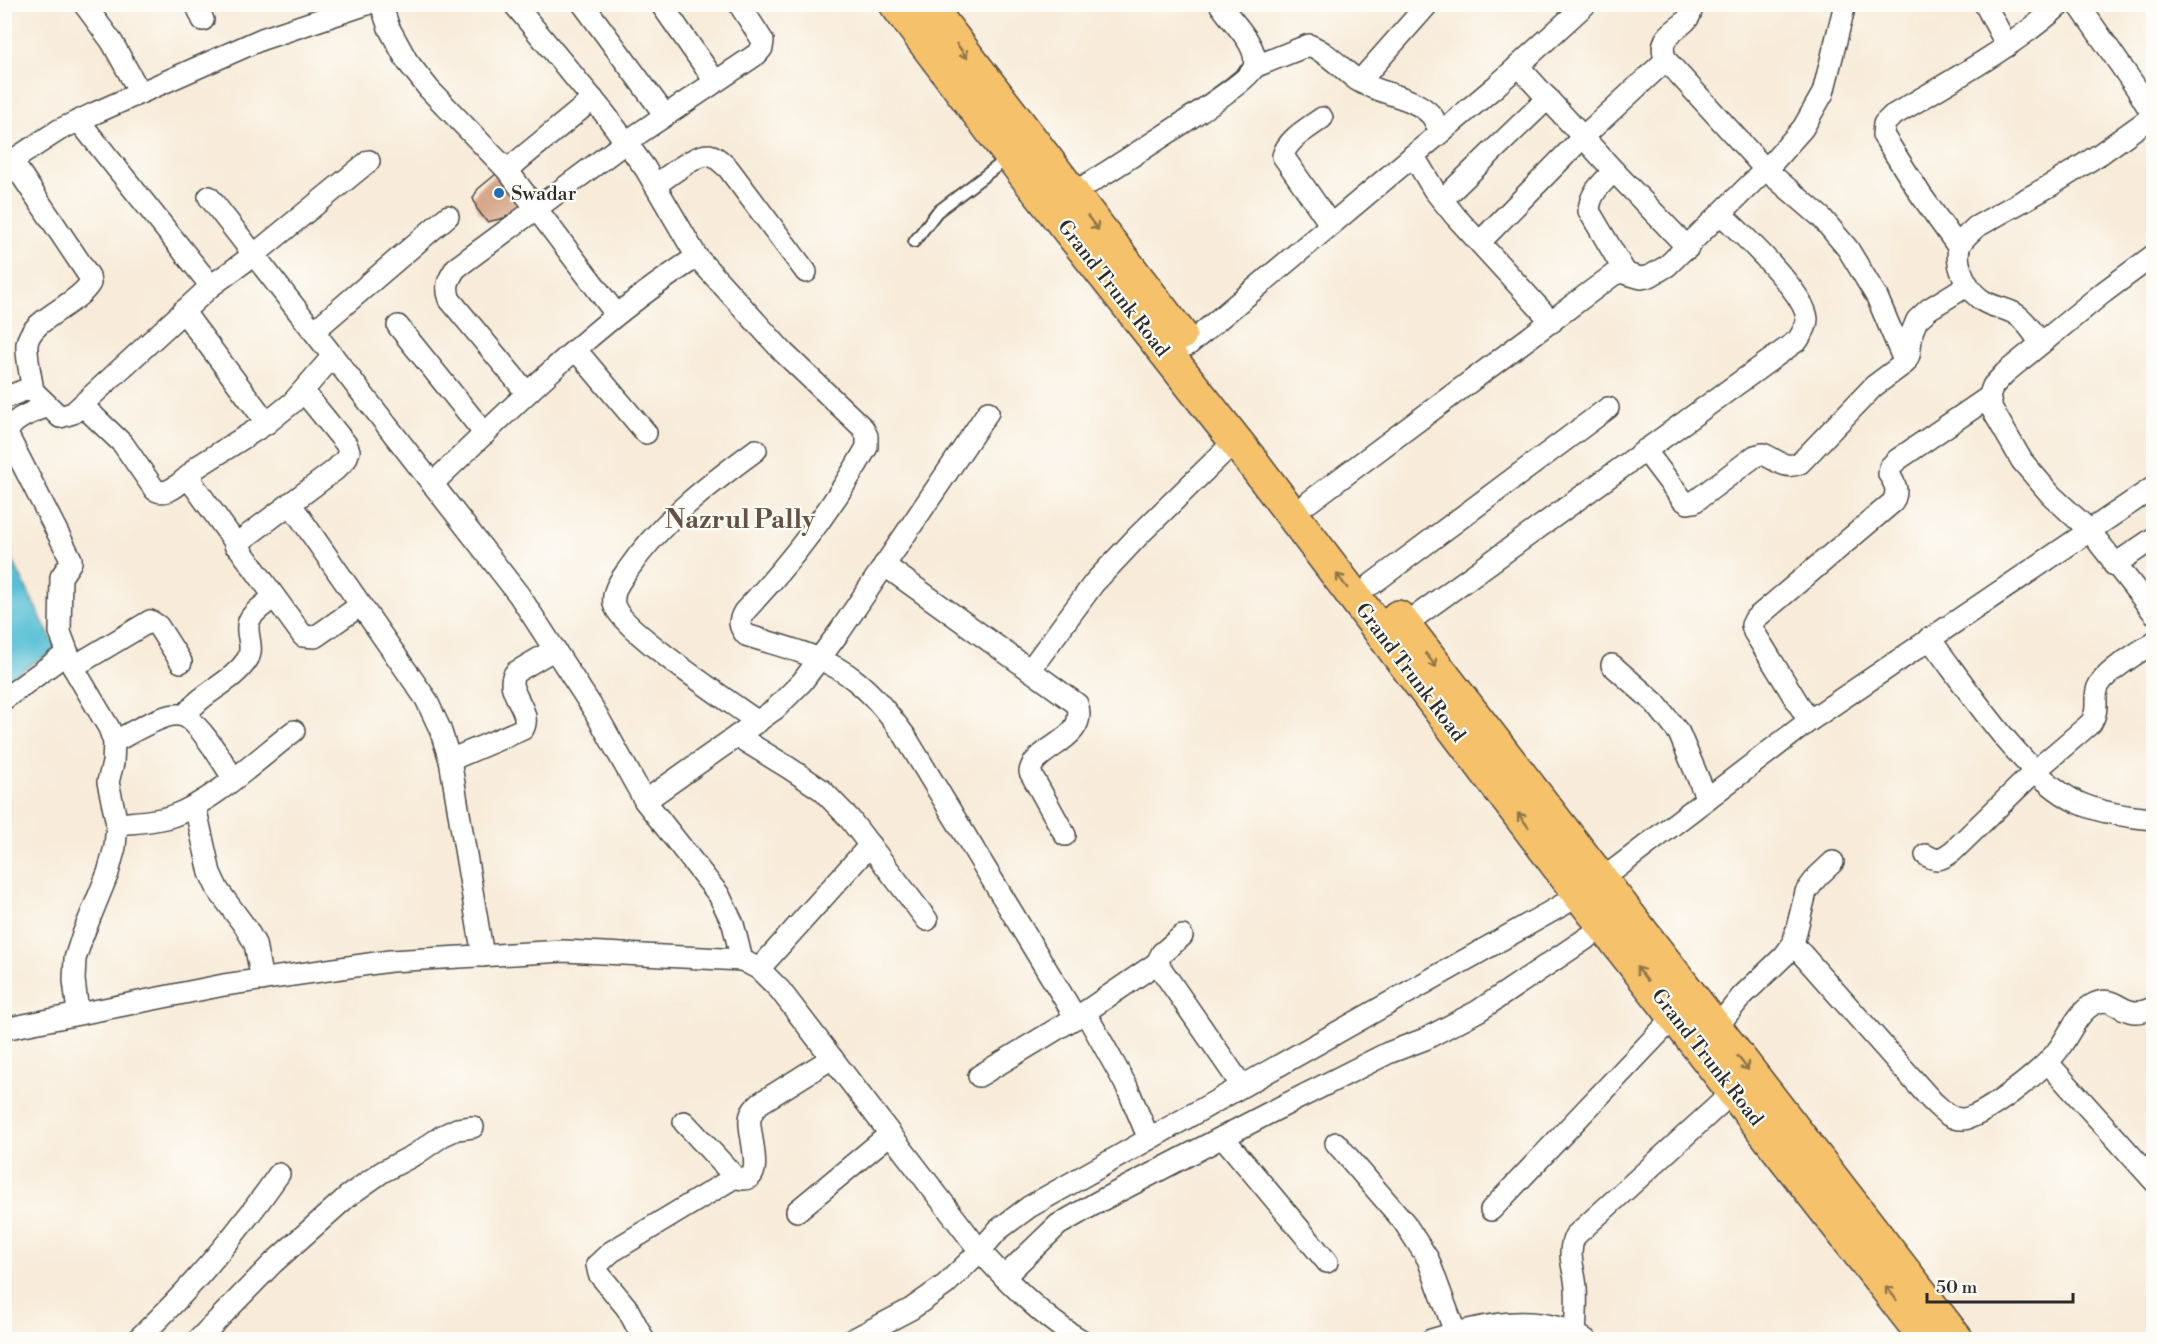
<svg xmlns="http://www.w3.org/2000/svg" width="2158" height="1344" viewBox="0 0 2158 1344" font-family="'Libre Bodoni',serif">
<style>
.water{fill:#57bfd5;stroke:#417580;stroke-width:1.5}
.building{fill:#d19a79}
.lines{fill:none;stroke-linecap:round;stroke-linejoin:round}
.service-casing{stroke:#4a4845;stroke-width:14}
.minor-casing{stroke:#4a4845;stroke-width:24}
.primary-casing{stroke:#4a4845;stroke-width:36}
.service{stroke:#fff;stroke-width:10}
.minor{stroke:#fff;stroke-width:21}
.primary{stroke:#f5c16b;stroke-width:33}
.oneway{stroke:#90764b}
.poi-dot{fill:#1f6fb2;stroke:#fdfcf7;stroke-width:2}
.labels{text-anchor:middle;stroke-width:4.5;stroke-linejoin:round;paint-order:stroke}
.poi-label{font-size:20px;fill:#2b2b2b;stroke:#fdfcf7;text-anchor:start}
.street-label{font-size:20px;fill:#2b2b2b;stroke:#fdfcf7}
.district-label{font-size:26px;font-weight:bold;fill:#655246;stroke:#fdfcf7}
</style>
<rect width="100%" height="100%" fill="#fdfcf7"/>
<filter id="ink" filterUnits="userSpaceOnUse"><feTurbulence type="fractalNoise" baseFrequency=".0167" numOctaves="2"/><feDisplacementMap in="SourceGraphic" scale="12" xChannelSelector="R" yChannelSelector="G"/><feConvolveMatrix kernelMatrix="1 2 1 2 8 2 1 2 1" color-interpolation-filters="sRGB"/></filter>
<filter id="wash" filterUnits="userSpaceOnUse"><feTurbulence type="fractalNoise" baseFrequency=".008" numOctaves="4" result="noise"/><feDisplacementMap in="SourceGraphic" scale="24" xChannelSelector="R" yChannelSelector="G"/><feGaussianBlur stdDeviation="1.35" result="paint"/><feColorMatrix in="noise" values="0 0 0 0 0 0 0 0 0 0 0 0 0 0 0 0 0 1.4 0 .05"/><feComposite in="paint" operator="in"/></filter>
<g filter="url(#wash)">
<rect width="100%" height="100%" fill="#f8ebd9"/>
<!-- water -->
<polygon class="water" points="4,550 11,557 56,649 5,681"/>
<g id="blocks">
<!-- building -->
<polygon class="building" points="501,170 528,201 513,216 487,222 477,209 473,198 478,189"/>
</g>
</g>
<g filter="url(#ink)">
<use href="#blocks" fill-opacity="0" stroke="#4a4845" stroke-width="1.5"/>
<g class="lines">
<defs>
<polyline id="service" points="914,242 937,212 1008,158"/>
<g id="minor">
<polyline points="84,4 112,42 140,93"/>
<polyline points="196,4 203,20"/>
<polyline points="381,4 389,28 407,61 429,89 507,170 616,314"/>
<path d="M514 4 605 114 645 168 697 257 784 353 863 428 867 436V447C833 508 791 562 744 612 738 622 739 626 746 635 782 647 825 655 856 681 875 696 890 716 905 736L1076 1018"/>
<polyline points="583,4 665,115"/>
<polyline points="661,4 715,81"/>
<path d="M1691 4C1696 30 1652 28 1666 60L1765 169 1822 218 1848 249 1877 297 1905 363"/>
<polyline points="1985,4 2007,46"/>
<polyline points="2078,4 2137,89 2154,117"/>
<polyline points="1518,66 1614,171 1688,248"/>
<path d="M1254 67 1309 45C1327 52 1341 68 1357 80 1380 95 1413 95 1432 116 1435 121 1438 127 1441 132"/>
<polyline points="1360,81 1428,4"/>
<path d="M1322 118C1309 128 1287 139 1283 156L1330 224"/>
<polyline points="79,121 211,286"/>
<polyline points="1413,155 1434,190 1456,217 1552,322"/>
<path d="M12 161 89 276 90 283C78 305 30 319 27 344 26 358 31 376 33 391"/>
<polyline points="4,166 59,130 95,113 262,39 367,4"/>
<polyline points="507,170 593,99"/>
<path d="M1614 171C1601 184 1590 193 1589 211L1625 272"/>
<path d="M655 185C668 177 695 154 709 155 716 156 722 163 728 168L806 272"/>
<path d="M1071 195C1097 178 1250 84 1254 67 1260 45 1230 21 1220 4"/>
<polyline points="209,197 519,595 594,710 645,801 719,895 733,924 742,960"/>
<polyline points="1442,200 1548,98"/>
<polyline points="1480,242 1583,137 1666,60"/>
<path d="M1959 248 1921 195 1883 135 1884 124 1892 116C1950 81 2011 49 2061 4"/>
<polyline points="2154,255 2104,292 2005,373 1993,386 1989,397 1992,409 2022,461 2051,495 2089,530 2154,613"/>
<polyline points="183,311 267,423"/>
<polyline points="398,326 485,434"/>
<polyline points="314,331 448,216"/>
<path d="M2041 343C2034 334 2027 322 2017 315 2006 307 1990 308 1979 298 1967 289 1955 264 1959 248 1961 239 1970 233 1976 227L2053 184 2100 154 2153 116"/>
<polyline points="1188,345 1496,86 1586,4"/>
<polyline points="576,350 646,433"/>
<polyline points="333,356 293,402 267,423 197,467 191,474 192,483 303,636 315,637 361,605"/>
<path d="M527 393 450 300C445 286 448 280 456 268L626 142 757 54 762 48 763 41 739 4"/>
<polyline points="4,398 25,390 33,391 60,417 73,413 211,286 255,254 369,161"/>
<path d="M82 405 123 444 155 490C168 497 181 482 191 474"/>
<path d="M48 406C34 412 11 418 7 434L71 559V562L61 577 60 632 73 667 109 728 114 742 113 763 108 782 117 824 115 847 108 873 82 937 75 959 74 980 78 1013"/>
<path d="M756 450C707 486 662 520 627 571 620 581 612 591 614 604 619 629 732 703 758 722"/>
<path d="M1645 450 1682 499 1688 503 1694 502 1755 456 1763 454C1777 460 1785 470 1800 463L1874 386 1905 363 1909 355 1912 332 1917 320 1929 309 1968 285"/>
<path d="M432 484C516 404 599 319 697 257"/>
<polyline points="1309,502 1613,275 1620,272 1641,278 1650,276 1667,266 1774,161 1803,128 1823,93 1845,4"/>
<polyline points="290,503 426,699 440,729 450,760 483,956"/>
<polyline points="235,545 335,470 346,459 349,451 346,444 303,391"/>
<path d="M884 565 1077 704C1090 740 1033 747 1030 772L1065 835"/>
<polyline points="2114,565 2154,538"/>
<polyline points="1372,584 1608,408"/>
<path d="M1404 625 1798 340C1802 333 1807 327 1807 319 1805 292 1741 233 1721 214"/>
<path d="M1929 638C1966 686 2024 777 2077 802 2100 813 2128 817 2154 819"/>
<polyline points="1612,665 1655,703 1679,733 1707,799"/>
<polyline points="73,667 150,621 158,626 181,662"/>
<polyline points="1030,670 1094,583 1139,535 1235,441"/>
<polyline points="4,699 66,654"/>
<path d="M185 716C201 692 231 684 247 660 256 647 243 632 250 619 255 610 266 604 274 597"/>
<path d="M1809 721 1754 632 1752 625 1755 619 1893 502C1899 490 1895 484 1889 474L1890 467 1897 460 1989 397"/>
<polyline points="737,736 789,768 822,790 849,818 927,920"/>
<path d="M114 742C129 734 163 713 179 715 196 716 224 764 233 778"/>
<path d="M450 760 523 729C534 710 501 689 516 672L555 649"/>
<polyline points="645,801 775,709 802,682 840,631 988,412"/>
<polyline points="195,806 210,873 218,890 246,928 255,944 262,980"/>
<path d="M117 824C135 822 155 822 172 816 213 802 259 758 294 731"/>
<path d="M1926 855C1937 862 1942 859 1953 851L2035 771 2091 723C2100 708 2093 700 2098 687 2104 672 2140 652 2154 642"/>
<polyline points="1601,880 1809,721 2154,487"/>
<polyline points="1182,936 1162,953 1157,963 1242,1086"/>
<path d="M1793 944 1932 1101C1941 1109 1950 1120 1963 1119 1985 1117 2044 1069 2058 1050 2069 1036 2077 1012 2094 1004 2118 992 2122 1024 2154 1007"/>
<polyline points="759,969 870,845"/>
<polyline points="1085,1012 1127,1087 1149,1139"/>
<polyline points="1716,1028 1742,996 1784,956 1793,944 1806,892 1817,877 1833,862"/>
<path d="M4 1029 224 985 390 961 564 951 742 960 759 969 780 990 980 1251C1008 1282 1044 1319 1081 1340"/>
<polyline points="2048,1063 2154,1181"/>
<polyline points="979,1076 1085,1012 1157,963"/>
<path d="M684 1122 735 1177C770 1190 747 1132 750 1119 751 1112 755 1108 760 1103L832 1058"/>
<polyline points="1223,1137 1327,1262"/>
<polyline points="1336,1143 1404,1222 1428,1259 1455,1332"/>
<polyline points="1491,1210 1675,1016"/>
<polyline points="797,1211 890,1134"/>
<polyline points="1004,1277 1058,1225 1098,1202 1267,1114 1388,1053 1425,1039 1478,1011 1605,926"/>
<path d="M1575 1333C1576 1318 1577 1303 1576 1288 1575 1270 1566 1254 1575 1236L1734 1091"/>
<path d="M137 1340C193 1287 236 1236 279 1174"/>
<polyline points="198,1340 273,1263 348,1196 382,1172 416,1154 442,1136 457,1129 473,1127"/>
<polyline points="644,1340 627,1308 599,1274 597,1265 611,1252 735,1177"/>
<polyline points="852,1340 911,1309 945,1285 980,1251 998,1230 1029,1207 1580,895"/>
<path d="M1431 1340C1480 1325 1539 1310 1586 1340"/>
</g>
<g id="primary">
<polyline points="896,4 1026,176 1253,463 1580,895 1927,1340"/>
<polyline points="927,4 1180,334"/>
<polyline points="1398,617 1957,1340"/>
</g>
</defs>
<!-- service casing -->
<use href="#service" class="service-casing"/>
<!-- minor casing -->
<use href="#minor" class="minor-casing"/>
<!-- primary casing -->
<use href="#primary" class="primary-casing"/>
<!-- service -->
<use href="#service" class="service"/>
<!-- minor -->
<use href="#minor" class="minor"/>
<!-- primary -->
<use href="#primary" class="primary"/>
</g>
<!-- one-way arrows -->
<defs><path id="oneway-shaft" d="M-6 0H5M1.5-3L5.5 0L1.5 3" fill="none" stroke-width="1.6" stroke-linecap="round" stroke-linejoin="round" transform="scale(1.5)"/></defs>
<g class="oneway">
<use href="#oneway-shaft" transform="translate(962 51) rotate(53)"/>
<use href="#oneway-shaft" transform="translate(1093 223) rotate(52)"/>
<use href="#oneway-shaft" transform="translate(1342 581) rotate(-127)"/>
<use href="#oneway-shaft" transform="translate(1431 660) rotate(52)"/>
<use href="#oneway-shaft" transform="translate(1523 820) rotate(-127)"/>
<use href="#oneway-shaft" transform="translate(1642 974) rotate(-128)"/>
<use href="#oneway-shaft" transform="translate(1743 1063) rotate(52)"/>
<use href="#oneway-shaft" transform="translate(1891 1293) rotate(-128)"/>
</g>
</g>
<!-- markers -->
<circle class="poi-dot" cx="499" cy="193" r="6"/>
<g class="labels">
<!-- poi labels -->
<g class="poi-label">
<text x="511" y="200">Swadar</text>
</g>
<!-- street labels -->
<g class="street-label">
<text transform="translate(1114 288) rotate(52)" y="7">Grand Trunk Road</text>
<text transform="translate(1411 672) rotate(53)" y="7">Grand Trunk Road</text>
<text transform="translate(1708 1057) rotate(52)" y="7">Grand Trunk Road</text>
</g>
<!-- district labels -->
<g class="district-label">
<text x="740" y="528">Nazrul Pally</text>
</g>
</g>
<!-- margin -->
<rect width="2158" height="1344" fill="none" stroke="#fdfcf7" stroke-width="24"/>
<!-- scale -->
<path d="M1927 1293v9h146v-9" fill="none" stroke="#2b2b2b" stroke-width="3"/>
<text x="1936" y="1293" font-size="18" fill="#2b2b2b" stroke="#fdfcf7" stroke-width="4.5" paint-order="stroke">50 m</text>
</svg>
